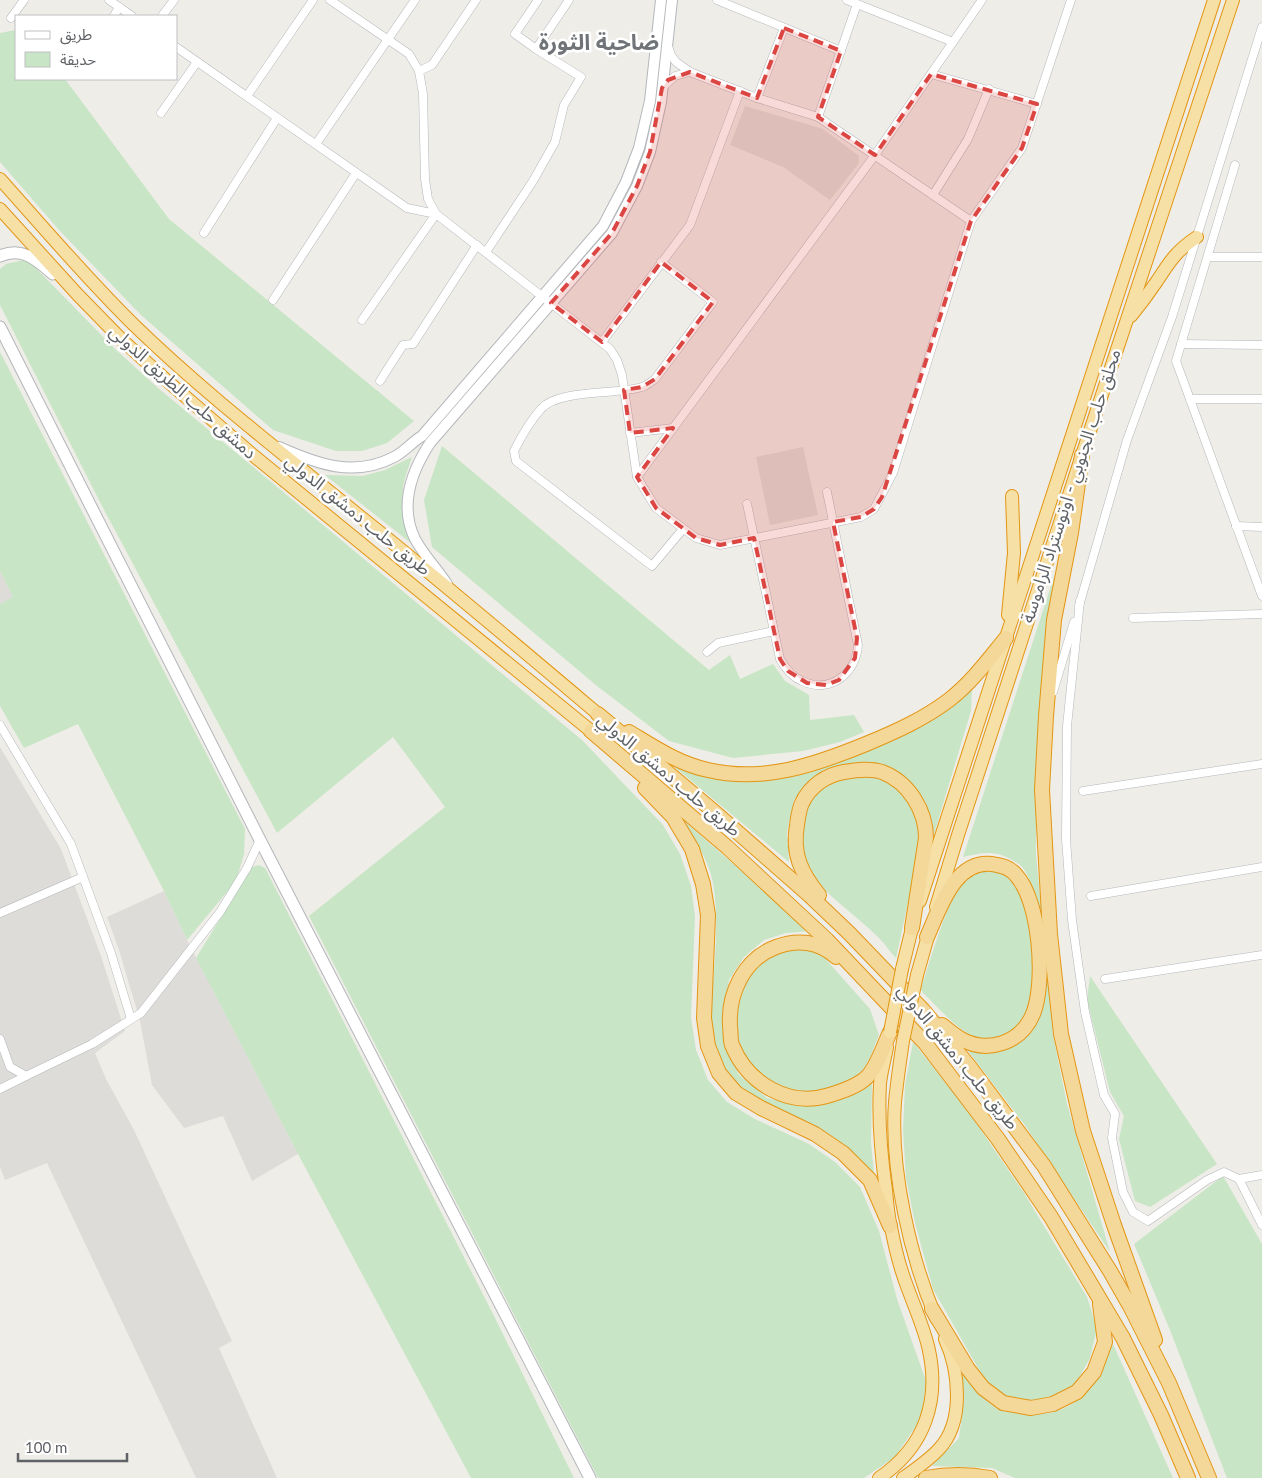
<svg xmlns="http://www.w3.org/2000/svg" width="1262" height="1478" viewBox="0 0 1262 1478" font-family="Lato,'Noto Sans Arabic',sans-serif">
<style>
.industrial{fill:#dedcd9}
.education{fill:#dfdcd6}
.green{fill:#c8e5c6}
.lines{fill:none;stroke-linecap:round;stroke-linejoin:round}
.minor-casing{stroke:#b4b7bb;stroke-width:9}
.tertiary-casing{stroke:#b4b7bb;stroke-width:12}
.secondary-casing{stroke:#b3b6ba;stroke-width:13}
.trunk-casing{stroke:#e39614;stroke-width:14}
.motorway-casing{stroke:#e39614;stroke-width:16}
.minor{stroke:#fff;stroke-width:8}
.tertiary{stroke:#fff;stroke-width:10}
.secondary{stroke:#fff;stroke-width:11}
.trunk{stroke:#f6e0a6;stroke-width:12}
.motorway{stroke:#f4d89a;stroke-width:14}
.trunk-bridge-casing{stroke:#e39614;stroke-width:14;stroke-linecap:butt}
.trunk-bridge{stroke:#f6e0a6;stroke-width:12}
.marked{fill:#db4542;fill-opacity:0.2;stroke:#db4542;stroke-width:4;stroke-dasharray:10 6;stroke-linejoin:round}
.labels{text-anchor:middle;stroke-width:5;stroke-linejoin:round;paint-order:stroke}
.street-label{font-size:18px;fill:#5f6266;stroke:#fff}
.district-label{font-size:22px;font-weight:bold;fill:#707478;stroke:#fff}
</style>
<rect width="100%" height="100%" fill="#efede7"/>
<!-- industrial -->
<g class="industrial">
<polygon points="0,571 14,597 0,604"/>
<polygon points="0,747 61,849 101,956 125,1031 95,1053 106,1079 134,1130 232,1341 219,1348 277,1478 196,1478 47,1163 5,1180 0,1167"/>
<polygon points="164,891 187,940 298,1154 252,1181 223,1116 184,1128 152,1085 140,1021 119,950 107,917"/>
</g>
<!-- education -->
<g class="education">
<polygon points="745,106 823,129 859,156 859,163 830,200 783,167 730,145"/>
<polygon points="803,447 818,515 770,525 756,457"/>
</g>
<!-- green -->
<g class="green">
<path d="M665 0H668C660 79 656 164 608 230 593 252 573 272 556 292L606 228 630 183Z"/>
<polygon points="16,30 16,79 65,79 169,219 414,421 387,443 362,451 336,451 273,430 141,315 59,230 0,162 0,33"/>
<polygon points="24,260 30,262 114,348 158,388 582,740 663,825 680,854 691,886 695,916 691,1018 696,1050 708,1080 727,1102 755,1119 809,1144 835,1162 860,1187 879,1231 897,1299 926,1381 922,1417 895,1457 864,1478 598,1478 309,916 445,807 393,737 277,833 102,506 0,305 0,269 6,264"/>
<polygon points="0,352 245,829 244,854 236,881 187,940 164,891 78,724 24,748 0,706 0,604 13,597 0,571"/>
<polygon points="442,446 709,670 730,655 740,679 773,664 785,681 809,695 810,720 854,715 864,732 840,742 803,751 733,758 669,741 597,686 432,547 424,500"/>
<path d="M412 457C409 467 404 478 403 488 401 506 405 527 412 544L325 475 363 476 385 470Z"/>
<path d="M1060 558 1036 787V854L1053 1035 1067 1104 1110 1252 1024 1124 965 1047 1025 1035C1030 1027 1038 1018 1041 1009 1051 985 1039 888 1023 868 1021 865 1017 863 1014 861 996 850 983 852 963 857Z"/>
<path d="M972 689 971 711 934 834 925 801 903 775 882 764H853L837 767 811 780 794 800 787 832 789 862 665 759C685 767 708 779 730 780 786 785 878 753 925 723 941 712 956 700 972 689Z"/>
<path d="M865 775 880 778 891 784 902 794 918 816 922 838 896 958C890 952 885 944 879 938 857 916 831 899 811 875 798 858 798 819 811 802 830 775 833 776 865 775Z"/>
<path d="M684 821 810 931 786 933 764 940 744 957 729 980 723 1013 725 1045 739 1075 767 1098 792 1104 820 1105 849 1097 872 1082 871 1143 874 1173C857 1156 840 1139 818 1128 786 1112 747 1104 725 1073 705 1044 711 1006 714 973 716 943 718 912 713 883 709 861 695 840 684 821Z"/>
<polygon points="259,865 265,868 493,1314 574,1478 471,1478 298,1154 196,958 252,867"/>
<path d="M984 869C994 871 1003 872 1012 879 1034 898 1037 981 1029 1008 1024 1022 1014 1031 1001 1036 992 1040 985 1041 975 1037 957 1030 938 1007 923 993L921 989C928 968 952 883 969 873 973 871 979 870 984 869Z"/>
<path d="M808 950 822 955 870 1009 879 1035C874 1047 870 1060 863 1069 857 1077 846 1082 837 1085 832 1087 825 1090 819 1091 797 1095 766 1083 751 1065 721 1026 737 960 789 951 795 949 802 950 808 950Z"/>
<polygon points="1090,976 1217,1164 1150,1207 1135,1201 1119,1139 1124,1116 1110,1092 1087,1000"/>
<polygon points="913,1042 968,1111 1024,1193 1087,1297 1097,1328 1090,1358 1075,1385 1054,1396 1029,1402 1007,1398 987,1384 933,1289 915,1223 906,1178 903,1130 905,1085"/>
<polygon points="1223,1176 1262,1244 1262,1478 1227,1478 1170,1330 1134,1244"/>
<path d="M1113 1344 1173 1478H1015L992 1468 932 1466 959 1438 964 1399 962 1371C972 1384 982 1399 996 1408 1002 1413 1014 1412 1022 1413 1076 1420 1094 1387 1113 1344Z"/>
</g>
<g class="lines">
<defs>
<g id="minor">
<polyline points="109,0 132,16"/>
<polyline points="330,0 409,54 419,71 423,94 425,179 428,199 436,214 610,349 617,360 622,375 637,477 656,508 696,538 720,545 861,517 874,509 893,473 971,221 1022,148 1071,0"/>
<polyline points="538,0 515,34 536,49 569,0"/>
<polyline points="717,0 841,51"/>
<polyline points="847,0 953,42"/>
<polyline points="114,16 119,7"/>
<polyline points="162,16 174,0"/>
<polyline points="11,18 24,0"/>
<polyline points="668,46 671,55 676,62 690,72 757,98 818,117 971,221"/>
<polyline points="176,47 407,208 436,214 362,320"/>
<polyline points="419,71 432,65 476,0"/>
<polyline points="931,74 1037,104"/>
<polyline points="663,87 675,76 690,72"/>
<polyline points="247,96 313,0"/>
<polyline points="757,98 784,28"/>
<polyline points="161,113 197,62"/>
<polyline points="818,117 857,4"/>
<polyline points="316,144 415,0"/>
<polyline points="1235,165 1176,361 1262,596"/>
<polyline points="933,195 968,139 989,89"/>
<polyline points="204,233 277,118"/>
<polyline points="486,252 533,181 555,142 564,105 581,77 536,49"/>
<polyline points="1208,257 1262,257"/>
<path d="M661 262 713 302 655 379C651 382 646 386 642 387 617 395 558 389 541 409 530 421 521 437 514 451L516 461 652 566 683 529"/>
<polyline points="273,300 356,173"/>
<polyline points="602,342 690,225 740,91"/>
<polyline points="1181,344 1262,345"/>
<polyline points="380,381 403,345 413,344 477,245"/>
<polyline points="1190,399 1262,399"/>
<polyline points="630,433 673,428"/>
<polyline points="637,477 875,155 982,0"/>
<path d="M747 504 780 659C785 668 792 677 802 681 830 694 856 674 858 645L827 492"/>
<polyline points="1236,526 1262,527"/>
<polyline points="1080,601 1067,726 1066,839 1072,920 1085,1012 1104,1095 1115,1114 1112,1138 1123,1192 1133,1212 1148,1221 1207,1180 1224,1172 1239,1179 1262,1225"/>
<polyline points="1079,606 1127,440 1172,317 1262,27"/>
<polyline points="1133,618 1262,614"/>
<polyline points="707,652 718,643 774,631"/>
<polyline points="1053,692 1074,622"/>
<polyline points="0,725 71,844 111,953 131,1019"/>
<polyline points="1083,791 1262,764"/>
<polyline points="1091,896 1262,867"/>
<polyline points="0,913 83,877"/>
<polyline points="1105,979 1262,955"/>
<polyline points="0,1039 10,1067 26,1076 92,1044 141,1013 220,912 247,868 260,840"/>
<polyline points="0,1089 26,1076"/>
<polyline points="1239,1179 1262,1175"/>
</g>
<g id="tertiary">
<path d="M279 447C317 464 354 478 394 457 404 452 412 442 422 436L603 226 626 182 639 148 650 101 661 0"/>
<path d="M447 584C437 569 423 554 415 539 399 506 411 472 430 443L612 233 637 186 650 152 661 102 672 0"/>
</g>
<g id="secondary">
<path d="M0 256C22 246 37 260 53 274"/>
<polyline points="0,327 260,840 590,1478"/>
</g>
<g id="trunk">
<path d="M0 179C44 228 87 279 134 325 205 394 285 455 362 518 442 582 520 648 598 714"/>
<polyline points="0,209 78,295 121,339 165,379 254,456 591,731"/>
<path d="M1131 316C1140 305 1149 293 1157 281 1170 261 1177 250 1197 237"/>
<polyline points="1008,615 1014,553 1012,496"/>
<polyline points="920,901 1214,0"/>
<polyline points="936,907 958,835 1082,455 1233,0"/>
<polyline points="902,969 914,920"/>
<polyline points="917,975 930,929"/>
<path d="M903 1041C900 1061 897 1082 895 1102 890 1169 910 1256 936 1318"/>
<path d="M879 1478C925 1447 941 1400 928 1346 922 1322 911 1299 903 1275 898 1260 894 1243 891 1227 888 1215 887 1202 886 1190 881 1155 878 1119 880 1084 881 1072 885 1059 887 1047"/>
<path d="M903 1478C916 1469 929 1460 939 1449 965 1421 959 1370 945 1339"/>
</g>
<g id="motorway">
<polyline points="1082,455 1071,533 1054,620 1046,716 1042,790 1050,934 1061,1034 1083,1131 1114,1225 1155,1340"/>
<polyline points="598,714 711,809 808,894 849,933 923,1010 969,1066 1044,1166 1110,1271 1130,1306 1169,1383 1209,1478"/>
<polyline points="591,731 727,847 827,940 925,1043 998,1139 1051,1217 1123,1338 1161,1415 1188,1478"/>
<path d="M629 732C654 747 679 764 708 770 763 783 815 765 866 744 895 732 924 719 949 700 972 682 988 660 1006 638"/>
<polyline points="645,788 673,817 692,849 703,884 708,915 704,1018 708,1046 719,1073 736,1093 761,1108 815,1134 843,1153 870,1180 890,1226"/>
<path d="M819 895C801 873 792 854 797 825 798 818 799 809 802 803 810 786 826 775 844 772 856 770 870 768 882 772 909 782 926 811 926 838L912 928"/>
<path d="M927 937C940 908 956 855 997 865 1004 866 1011 869 1016 875 1040 901 1046 982 1033 1014 1021 1043 988 1054 961 1039 954 1035 948 1030 942 1025"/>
<path d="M836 957C819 941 797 939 776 947 744 959 728 993 730 1026 731 1032 730 1040 732 1045 748 1084 789 1108 830 1095 843 1091 858 1086 867 1077 877 1067 884 1045 890 1032"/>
<polyline points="932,1309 968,1369 983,1388 1003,1403 1031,1408 1053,1404 1077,1392 1094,1372 1105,1342 1100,1304"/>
<path d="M926 1478C948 1474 968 1474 990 1478"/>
</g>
</defs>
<!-- minor casing -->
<use href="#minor" class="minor-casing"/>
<!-- tertiary casing -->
<use href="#tertiary" class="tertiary-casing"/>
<!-- secondary casing -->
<use href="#secondary" class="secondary-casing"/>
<!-- trunk casing -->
<use href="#trunk" class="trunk-casing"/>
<!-- motorway casing -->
<use href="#motorway" class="motorway-casing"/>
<!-- minor -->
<use href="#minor" class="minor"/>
<!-- tertiary -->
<use href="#tertiary" class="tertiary"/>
<!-- secondary -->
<use href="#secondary" class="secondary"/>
<!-- trunk -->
<use href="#trunk" class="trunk"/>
<!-- motorway -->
<use href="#motorway" class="motorway"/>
<defs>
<g id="trunk-bridge">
<polyline points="890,1032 902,969"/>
<polyline points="903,1041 917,975"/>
</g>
</defs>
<!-- trunk-bridge casing -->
<use href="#trunk-bridge" class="trunk-bridge-casing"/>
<!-- trunk-bridge -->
<use href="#trunk-bridge" class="trunk-bridge"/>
</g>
<!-- marked area -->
<path class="marked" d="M784 28 841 51 818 117 875 155 931 74 1037 104 1022 148 971 221 882 497 874 509 861 517 833 522 857 638 855 658 839 680 826 685 807 683 788 671 780 659 754 538 720 545 696 538 656 508 637 477 673 428 630 433 624 390 642 387 655 379 713 302 661 262 602 342 551 303 612 233 637 186 650 152 662 88 668 80 690 72 757 98Z"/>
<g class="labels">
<!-- street labels -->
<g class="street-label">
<text transform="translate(183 392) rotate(42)" y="6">دمشق حلب الطريق الدولي</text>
<text transform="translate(1071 486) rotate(-72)" y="6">محلق حلب الجنوبي - اوتوستراد الراموسة</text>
<text transform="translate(358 515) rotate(39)" y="6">طريق حلب دمشق الدولي</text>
<text transform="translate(669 775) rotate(40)" y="6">طريق حلب دمشق الدولي</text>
<text transform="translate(958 1057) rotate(51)" y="6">طريق حلب دمشق الدولي</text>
</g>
<!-- district labels -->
<g class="district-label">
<text x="599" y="50">ضاحية الثورة</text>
</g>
</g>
<!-- legend -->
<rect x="15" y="15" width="162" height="65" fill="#ffffff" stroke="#bfc0c2"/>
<rect x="25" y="31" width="25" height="8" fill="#ffffff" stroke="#bfc0c2"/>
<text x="60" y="40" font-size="15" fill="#5f6266">طريق</text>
<rect x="25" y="52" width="25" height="15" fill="#c8e5c6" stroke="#bfc0c2"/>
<text x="60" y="65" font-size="15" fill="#5f6266">حديقة</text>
<!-- scale -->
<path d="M18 1453v8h109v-8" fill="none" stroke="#5f6266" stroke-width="2.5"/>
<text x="25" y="1453" font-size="15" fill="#5f6266" stroke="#ffffff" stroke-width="4" paint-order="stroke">100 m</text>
</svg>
